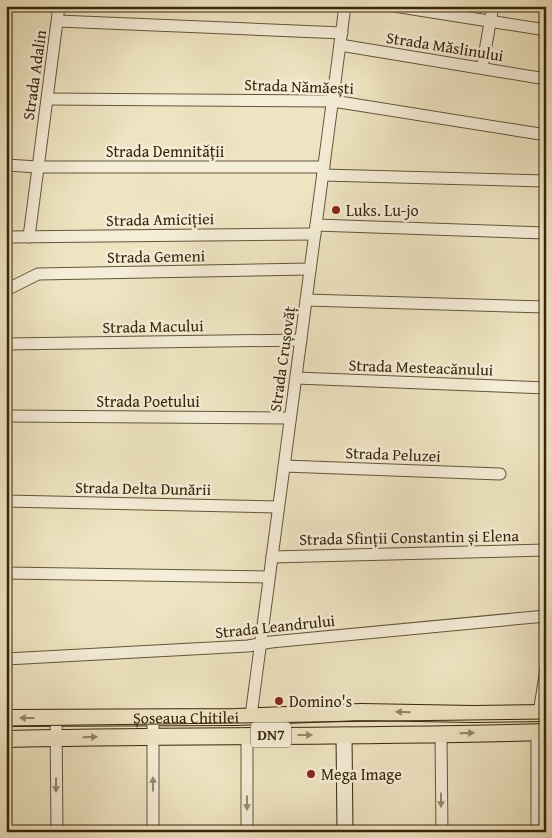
<svg xmlns="http://www.w3.org/2000/svg" width="552" height="838" viewBox="0 0 552 838" font-family="'Gentium Book Plus',serif">
<style>
.lines{fill:none;stroke-linecap:round;stroke-linejoin:round}
.street-casing{stroke:#665538;stroke-width:13}
.secondary-casing{stroke:#38250a;stroke-width:17}
.primary-casing{stroke:#38250a;stroke-width:18}
.street{stroke:#f4edd7;stroke-width:11}
.secondary{stroke:#f4edd7;stroke-width:15}
.primary{stroke:#eee4c1;stroke-width:16}
.tram{stroke:#38250a;stroke-width:1}
.oneway{fill:#938466}
.oneway2{fill:#968970}
.poi-dot{fill:#8f2418;stroke:#f4edd7;stroke-width:2}
.labels{text-anchor:middle;stroke-width:5;stroke-linejoin:round;paint-order:stroke}
.shield{fill:#f4edd7;stroke:#706148;stroke-width:1}
.shield-label{font-size:15px;font-weight:bold;fill:#38250a}
.street-label{font-size:16px;fill:#38250a;stroke:#f4edd7}
.poi-label{font-size:16px;fill:#38250a;stroke:#f4edd7;text-anchor:start}
</style>
<rect width="100%" height="100%" fill="#eee4c1"/>
<filter id="stains"><feTurbulence type="fractalNoise" baseFrequency=".004" numOctaves="4"/><feColorMatrix values="0 0 0 0 .2 0 0 0 0 .09 0 0 0 0 .02 0 0 0 .5 -.17"/></filter>
<radialGradient id="worn" r=".72"><stop offset=".6" stop-color="#630" stop-opacity="0"/><stop offset="1" stop-color="#630" stop-opacity=".3"/></radialGradient>
<g class="lines">
<defs>
<g id="street">
<polyline points="394,6 546,30"/>
<polyline points="58,21 342,33"/>
<polyline points="340,45 546,79"/>
<polyline points="482,68 493,6"/>
<polyline points="48,99 333,101 546,135"/>
<polyline points="6,165 38,167 324,167"/>
<polyline points="323,175 546,181"/>
<polyline points="316,225 546,233"/>
<polyline points="6,237 315,234"/>
<polyline points="29,237 59,6"/>
<polyline points="6,290 38,274 310,269"/>
<polyline points="306,300 546,307"/>
<polyline points="6,344 301,340"/>
<polyline points="296,378 546,388"/>
<polyline points="6,416 290,418"/>
<polyline points="284,466 500,474"/>
<polyline points="6,501 278,507"/>
<polyline points="272,557 546,550"/>
<polyline points="6,573 269,577"/>
<polyline points="6,659 248,646 271,642 546,616"/>
<polyline points="539,713 546,669"/>
<polyline points="251,716 345,6"/>
<polyline points="153,717 153,832"/>
<polyline points="56,718 57,832"/>
<polyline points="537,732 537,832"/>
<polyline points="441,734 442,832"/>
<polyline points="247,735 247,832"/>
</g>
<polyline id="secondary" points="344,735 345,832"/>
<g id="primary">
<path id="s1" d="M6 718 236 717 361 712 473 714 546 713"/>
<path d="M6 739C186 735 366 737 546 732"/>
</g>
</defs>
<!-- street casing -->
<use href="#street" class="street-casing"/>
<!-- secondary casing -->
<use href="#secondary" class="secondary-casing"/>
<!-- primary casing -->
<use href="#primary" class="primary-casing"/>
<!-- street -->
<use href="#street" class="street"/>
<!-- secondary -->
<use href="#secondary" class="secondary"/>
<!-- primary -->
<use href="#primary" class="primary"/>
<!-- tram -->
<polyline class="tram" points="6,726 546,719"/>
</g>
<!-- one-way arrows -->
<defs><path id="oneway-solid" d="M-6-.8H1V-3.2L6.5 0L1 3.2V.8H-6Z" transform="scale(1.25)"/></defs>
<g class="oneway">
<use href="#oneway-solid" transform="translate(403 712) rotate(-179)"/>
<use href="#oneway-solid" transform="translate(27 718) rotate(180)"/>
<use href="#oneway-solid" transform="translate(467 733) rotate(-1)"/>
<use href="#oneway-solid" transform="translate(305 735)"/>
<use href="#oneway-solid" transform="translate(90 737) rotate(-1)"/>
</g>
<g class="oneway2">
<use href="#oneway-solid" transform="translate(153 784) rotate(-90)"/>
<use href="#oneway-solid" transform="translate(56 785) rotate(90)"/>
<use href="#oneway-solid" transform="translate(441 800) rotate(90)"/>
<use href="#oneway-solid" transform="translate(247 803) rotate(90)"/>
</g>
<!-- markers -->
<g class="poi-dot">
<circle cx="336" cy="210" r="5"/>
<circle cx="279" cy="701" r="5"/>
<circle cx="311" cy="774" r="5"/>
</g>
<g class="labels">
<!-- shield labels -->
<rect class="shield" x="251" y="722.5" width="40" height="25" rx="4"/>
<g class="shield-label">
<text x="271" y="740">DN7</text>
</g>
<!-- street labels -->
<g class="street-label">
<text transform="translate(445 46) rotate(9)" y="6">Strada Măslinului</text>
<text transform="translate(34 75) rotate(-82)" y="6">Strada Adalin</text>
<text transform="translate(299 86) rotate(2)" y="6">Strada Nămăești</text>
<text x="165" y="157">Strada Demnității</text>
<text transform="translate(160 219) rotate(-1)" y="6">Strada Amiciției</text>
<text transform="translate(156 256) rotate(-1)" y="6">Strada Gemeni</text>
<text transform="translate(153 326) rotate(-1)" y="6">Strada Macului</text>
<text transform="translate(282 359) rotate(-82)" y="6">Strada Crușovăț</text>
<text transform="translate(421 367) rotate(2)" y="6">Strada Mesteacănului</text>
<text x="148" y="407">Strada Poetului</text>
<text transform="translate(393 454) rotate(2)" y="6">Strada Peluzei</text>
<text transform="translate(143 488) rotate(1)" y="6">Strada Delta Dunării</text>
<text transform="translate(409 537) rotate(-1)" y="6">Strada Sfinții Constantin și Elena</text>
<text transform="translate(275 626) rotate(-6)" y="6">Strada Leandrului</text>
<text dy="6" stroke="none"><textPath href="#s1" startOffset="180">Șoseaua Chitilei</textPath></text>
</g>
<!-- poi labels -->
<g class="poi-label">
<text x="346" y="216">Luks. Lu-jo</text>
<text x="289" y="707">Domino's</text>
<text x="321" y="780">Mega Image</text>
</g>
</g>
<!-- margin -->
<rect width="552" height="838" fill="none" stroke="#eee4c1" stroke-width="25"/>
<rect x="8" y="8" width="537" height="823" fill="none" stroke="#38250a" stroke-width="2.5"/>
<rect x="12" y="12" width="527" height="813" fill="none" stroke="#38250a"/>
<rect width="100%" height="100%" filter="url(#stains)"/>
<rect width="100%" height="100%" fill="url(#worn)"/>
</svg>
